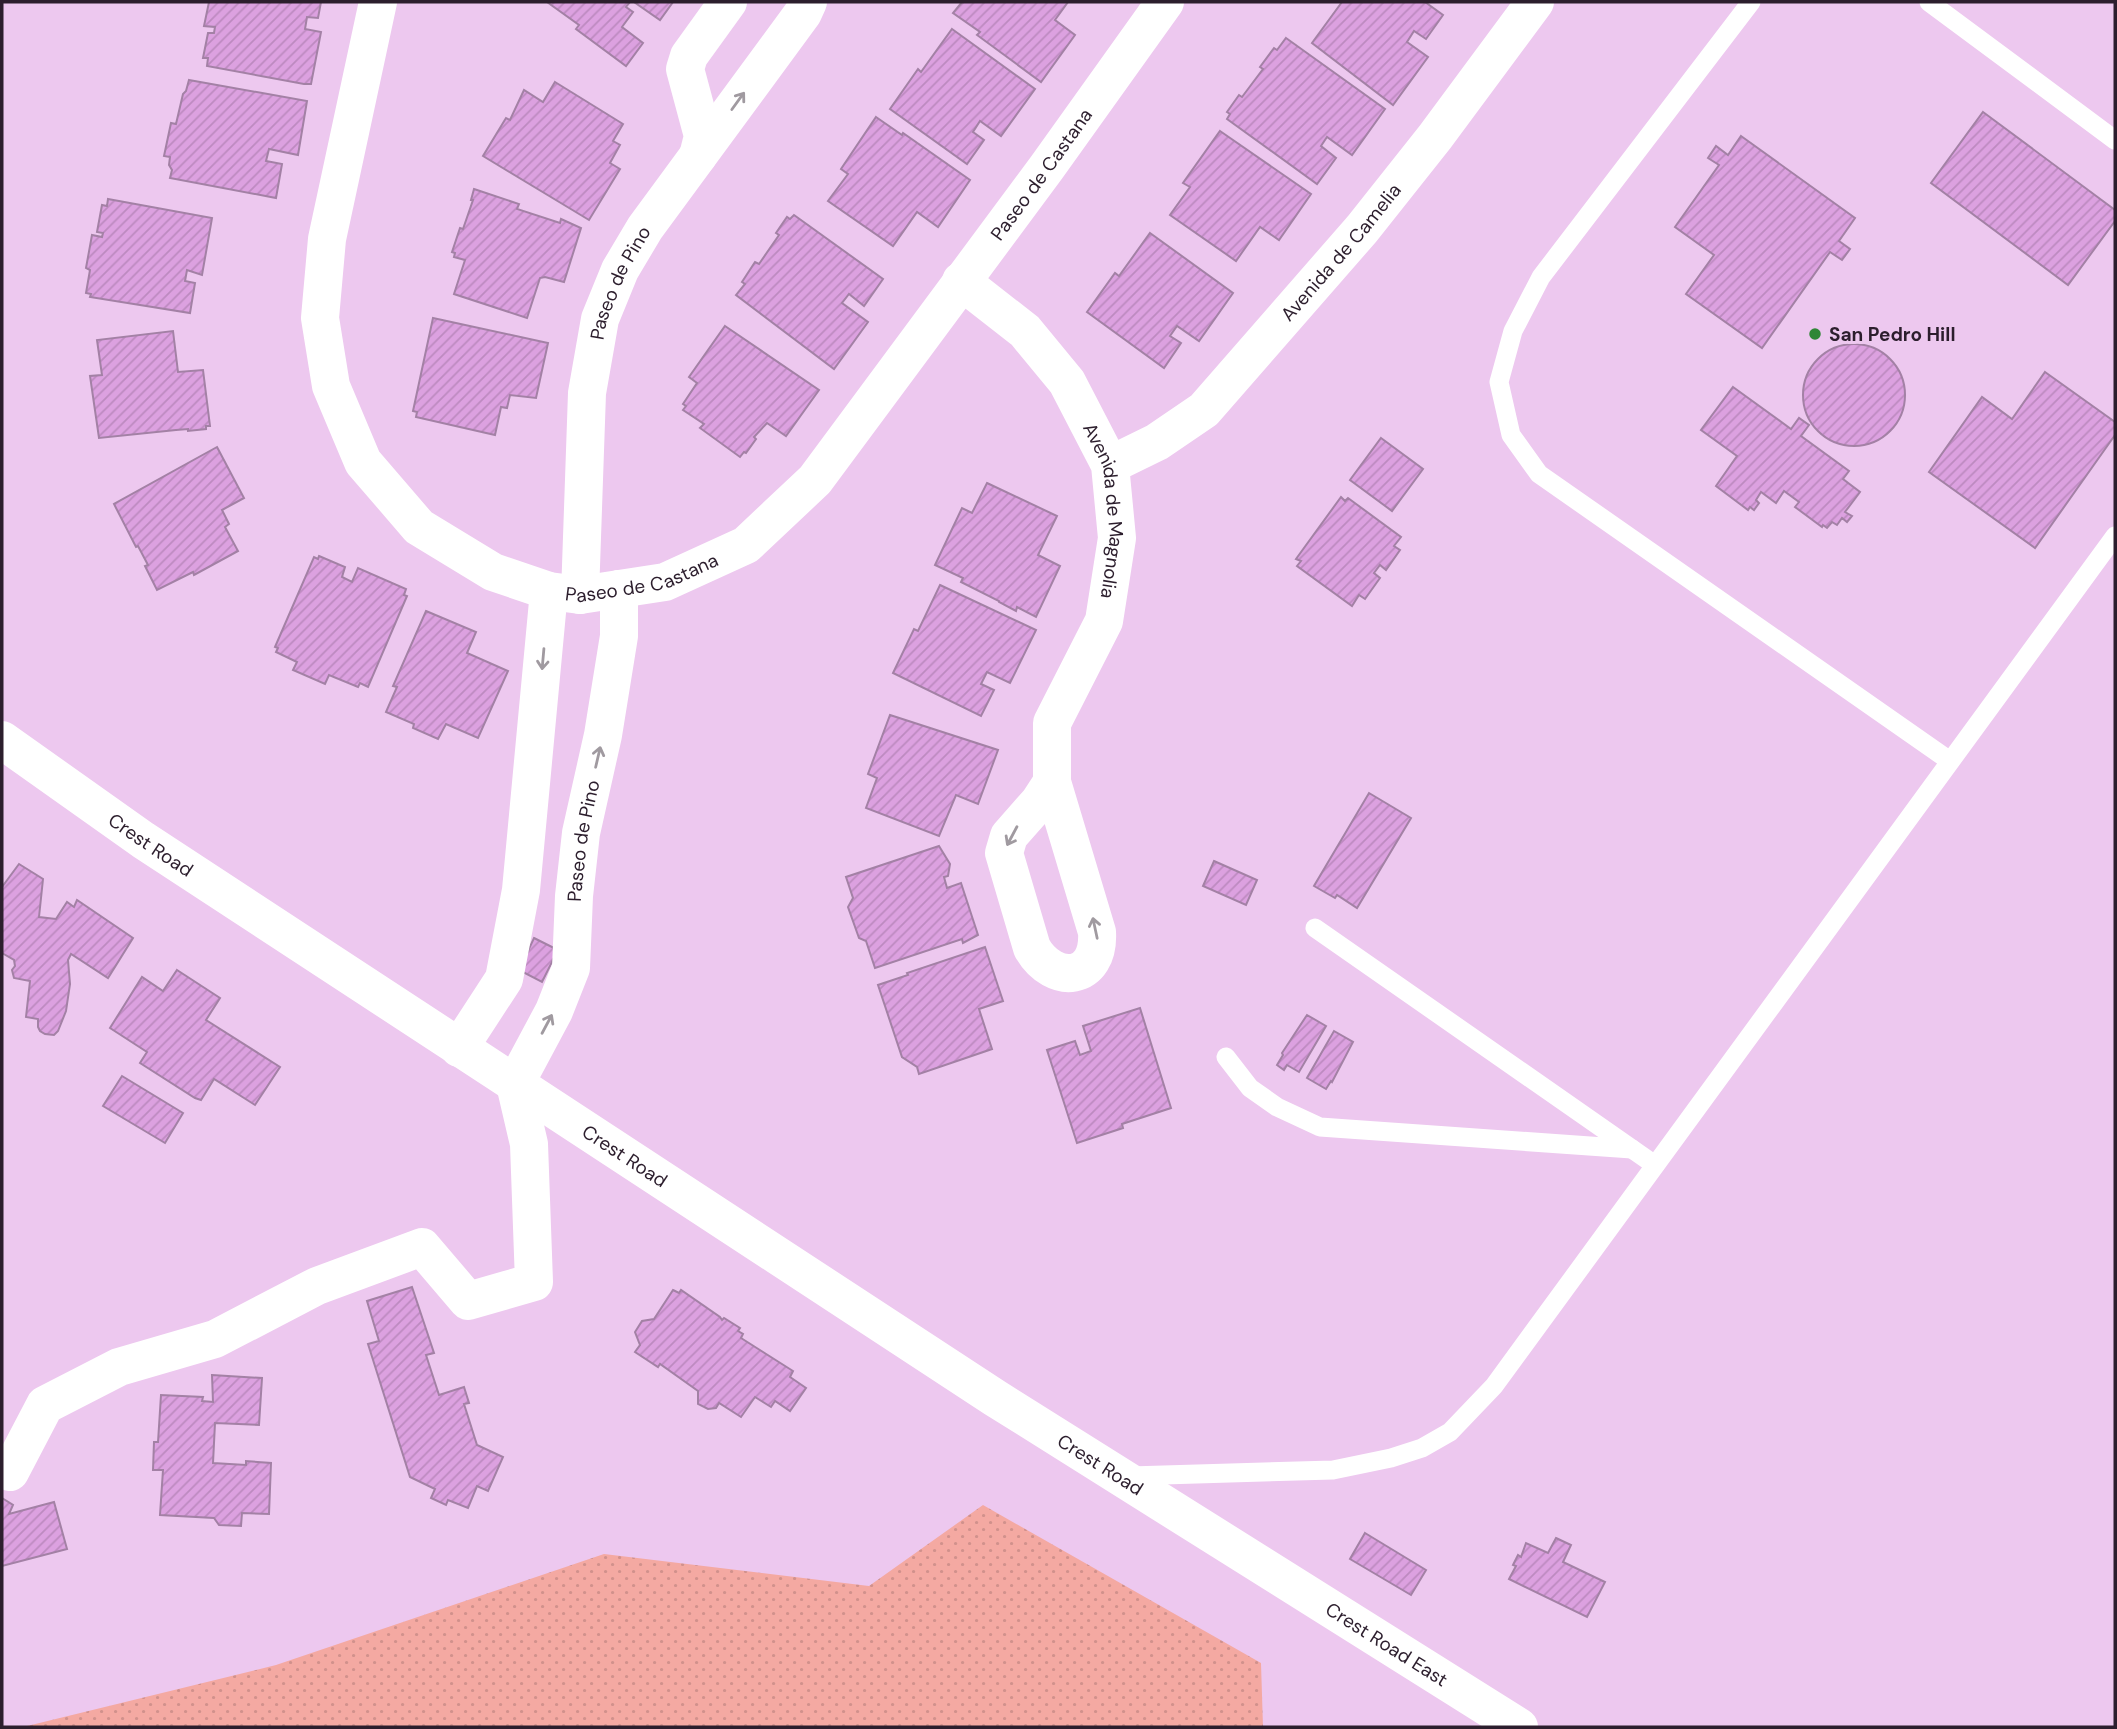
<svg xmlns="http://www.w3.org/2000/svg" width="2117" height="1729" viewBox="0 0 2117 1729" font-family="'DM Sans',sans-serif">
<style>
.grass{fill:url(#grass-dots)}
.building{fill:url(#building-hatch);stroke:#a381a5;stroke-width:2}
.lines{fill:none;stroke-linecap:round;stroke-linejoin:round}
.service{stroke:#fff;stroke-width:19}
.minor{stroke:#fff;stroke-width:38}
.tertiary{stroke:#fff;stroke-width:38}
.oneway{stroke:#a09aa0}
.poi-dot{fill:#2f8636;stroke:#edc8ef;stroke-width:2.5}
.labels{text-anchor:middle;stroke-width:6;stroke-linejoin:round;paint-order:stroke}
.street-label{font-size:19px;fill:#2c1e2d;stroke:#edc8ef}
.poi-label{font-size:19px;font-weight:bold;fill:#2c1e2d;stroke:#edc8ef;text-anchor:start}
</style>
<defs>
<pattern id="grass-dots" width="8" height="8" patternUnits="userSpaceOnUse" patternTransform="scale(1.75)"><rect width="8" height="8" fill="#f4a9a2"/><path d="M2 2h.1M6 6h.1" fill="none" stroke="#d1918c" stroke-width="1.8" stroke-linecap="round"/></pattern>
<pattern id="building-hatch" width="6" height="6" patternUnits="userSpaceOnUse" patternTransform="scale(1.75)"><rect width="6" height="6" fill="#dca1e0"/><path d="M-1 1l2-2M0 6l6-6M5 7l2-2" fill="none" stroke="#bd8ac0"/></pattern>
</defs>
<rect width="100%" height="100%" fill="#edc8ef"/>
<!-- grass -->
<polygon class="grass" points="983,1505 1261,1663 1263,1727 23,1727 276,1665 604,1554 869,1586"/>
<!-- building -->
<g class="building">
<polygon points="209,2 321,2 318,18 307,17 305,29 321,32 311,84 304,84 207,66 208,58 203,58 208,33 214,33 215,27 204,26"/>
<polygon points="547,2 630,2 626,7 633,12 622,27 643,43 626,66 576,29 579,25"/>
<polygon points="634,2 673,2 660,20"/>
<polygon points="962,2 1068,2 1055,20 1075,35 1041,82 977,35 980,32 953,13"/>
<polygon points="1342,2 1425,2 1443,15 1426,39 1414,31 1407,42 1428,57 1393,105 1312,43"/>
<polygon points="952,29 1035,89 1001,136 980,121 973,132 984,140 967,164 890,109 918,69 921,72"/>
<polygon points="1286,38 1385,109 1352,155 1327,137 1321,146 1336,158 1317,184 1227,119 1230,114 1227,112 1239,95 1242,97 1263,69 1260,67 1274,48 1277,50"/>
<polygon points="189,80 307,101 298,155 269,149 266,161 282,164 276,198 170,178 172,170 169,165 170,157 164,156 171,123 176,124 183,94 186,91"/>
<polygon points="555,82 623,124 613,141 620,145 610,163 620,169 589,220 483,156 506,118 510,120 524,90 543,102"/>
<polygon points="1983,112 2115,210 2115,221 2068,285 1931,183"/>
<polygon points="876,117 902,135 903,133 970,180 938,227 917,212 893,246 828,201 848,174 841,169"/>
<polygon points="1220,131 1311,194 1279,240 1260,227 1236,261 1170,215 1190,187 1183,183"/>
<polygon points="1741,136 1855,218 1839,241 1850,249 1842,260 1830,252 1762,348 1686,294 1714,255 1675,227 1719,165 1708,158 1716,146 1728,155"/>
<polygon points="474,189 519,204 517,209 560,223 561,219 581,228 564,282 545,277 540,278 527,318 454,294 465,260 454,257 455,253 452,252 460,228 463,229 473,200 471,200"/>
<polygon points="108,199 212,218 202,275 187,270 185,281 195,283 190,313 90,297 91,294 86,293 90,270 86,268 92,235 102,237 103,233 97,232 102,205 107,206"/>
<polygon points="794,215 883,279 864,306 849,294 842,303 868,322 834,369 736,295 745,284 742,282 755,262 759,264 779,235 776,233 787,217 790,219"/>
<polygon points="1150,233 1233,293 1199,341 1177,326 1170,336 1181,343 1164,368 1087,312 1115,273 1119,276"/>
<polygon points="433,318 548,343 536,398 510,395 507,408 501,407 495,435 416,417 417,412 413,411"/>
<polygon points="725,326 819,390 786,436 767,423 754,437 756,439 746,453 744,452 740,457 700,428 704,424 683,410 686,406 683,404 697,383 689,377"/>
<polygon points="173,331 178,372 203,370 210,426 206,426 206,429 188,431 188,429 176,430 99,438 90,376 102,375 97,340"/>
<circle cx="1854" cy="395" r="51"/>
<polygon points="2045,372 2115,422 2115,435 2035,548 1929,472 1982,397 2012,419"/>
<polygon points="1733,387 1791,429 1799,418 1809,425 1801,436 1849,471 1843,479 1860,492 1845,512 1852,516 1847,522 1842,518 1837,525 1832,522 1827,528 1823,525 1822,527 1795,507 1799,502 1784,491 1776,503 1761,492 1756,500 1759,503 1754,510 1750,507 1748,510 1716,486 1737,456 1701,430"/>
<polygon points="1381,438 1423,469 1392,511 1350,480"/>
<polygon points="217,447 244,498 222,510 229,524 225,527 238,551 194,575 193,572 157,590 145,566 148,565 138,546 136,547 114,504"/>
<polygon points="987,483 1057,516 1038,555 1060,566 1036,617 1017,607 1016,611 999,602 999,601 961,582 963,578 935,565 962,508 972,513"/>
<polygon points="1341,497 1345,501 1348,498 1401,537 1394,546 1400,550 1386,570 1380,565 1374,573 1380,578 1365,599 1359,595 1352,606 1297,566 1301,561 1296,559"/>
<polygon points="319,556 345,567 342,577 352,582 358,568 406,589 404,595 407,596 368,687 360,683 358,687 329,675 325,684 293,670 297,662 276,652 278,648 275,647 314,557 318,559"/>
<polygon points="940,585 1036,630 1010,683 987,672 981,684 994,690 981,716 893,673 914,629 918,631"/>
<polygon points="426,611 476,632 467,653 508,671 478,738 446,724 438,739 413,728 414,724 386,712 397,687 393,686"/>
<polygon points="890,715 998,750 978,804 956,795 939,836 866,808 877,778 868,774"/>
<polygon points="1369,793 1411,818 1357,908 1337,895 1335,898 1314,886"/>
<polygon points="939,846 950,864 948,876 944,877 947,888 961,883 978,935 963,943 962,939 875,968 866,941 859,938 848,907 853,898 846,877"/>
<polygon points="1214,861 1257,880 1246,905 1203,886"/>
<polygon points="19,864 43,879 39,917 56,919 67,902 74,907 77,900 133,938 108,978 71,954 68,960 70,984 66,1011 58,1031 54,1035 45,1034 40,1031 38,1027 38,1019 26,1017 30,981 14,978 12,970 15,966 14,960 2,953 2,887"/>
<polygon points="534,938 558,950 542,982 519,970"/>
<polygon points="985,947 1003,1001 979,1009 992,1049 919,1074 917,1067 902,1057 878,985 908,975 907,973"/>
<polygon points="177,970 220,998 206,1020 280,1067 255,1105 214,1079 201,1100 195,1098 140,1063 147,1052 110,1028 142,977 163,991"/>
<polygon points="1140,1008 1171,1108 1122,1124 1123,1128 1077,1143 1047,1050 1075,1041 1080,1055 1091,1051 1083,1026"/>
<polygon points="1307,1015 1326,1026 1299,1072 1287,1065 1284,1070 1277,1065 1283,1055 1282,1053"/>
<polygon points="1334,1031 1353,1042 1332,1082 1331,1081 1326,1089 1307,1078"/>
<polygon points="122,1076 183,1113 165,1143 103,1106"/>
<polygon points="412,1287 434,1353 426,1355 439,1395 464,1387 469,1403 464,1404 477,1445 503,1457 488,1491 477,1486 468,1508 448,1500 446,1505 431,1498 435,1489 410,1477 368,1344 379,1341 367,1301"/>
<polygon points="673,1290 679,1293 681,1290 720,1317 722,1320 724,1318 740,1328 738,1331 743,1334 741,1338 793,1371 790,1377 806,1388 790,1411 775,1401 771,1407 755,1397 741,1417 719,1403 716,1408 708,1409 698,1404 698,1391 660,1364 658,1367 635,1352 640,1345 635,1332 642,1321 654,1319"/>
<polygon points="212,1375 262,1378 259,1425 215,1423 213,1463 246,1465 246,1461 271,1463 269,1514 242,1513 241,1526 219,1525 214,1518 160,1515 163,1470 153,1470 154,1442 158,1442 161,1395 203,1397 202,1401 213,1402"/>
<polygon points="2,1498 13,1505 9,1514 54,1502 67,1549 2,1566"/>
<polygon points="1365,1533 1426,1570 1411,1595 1350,1559"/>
<polygon points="1556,1538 1571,1545 1563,1562 1605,1582 1587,1617 1509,1579 1516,1566 1513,1565 1518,1555 1521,1557 1526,1543 1548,1553"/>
</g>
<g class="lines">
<!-- service -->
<g class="service">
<polyline points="1751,2 1541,277 1513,331 1499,382 1511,435 1539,474 1950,761"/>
<polyline points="1929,2 2115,140"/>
<polyline points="1315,928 1655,1165"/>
<polyline points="1226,1057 1250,1088 1277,1107 1320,1127 1632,1149"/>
<polyline points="1130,1476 1333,1470 1391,1458 1422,1448 1450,1432 1494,1386 2115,536"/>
</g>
<!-- minor -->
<g class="minor">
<path id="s1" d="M378 2 327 239 320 318 331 386 363 462 419 527 493 572 549 591 580 595 665 582 746 545 815 480 1047 167 1165 2"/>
<polyline points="698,156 703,136 685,69 689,56 728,2"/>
<path id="s2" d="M961 281 1025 331 1067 382 1110 465 1117 538 1104 621 1052 723V782L1097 932C1100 981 1054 986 1032 948L1004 853 1009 836 1039 802 1052 782"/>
<path id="s3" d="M1110 465 1157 442 1204 410 1362 229 1435 137 1535 2"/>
<path id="s4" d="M580 595 587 393 600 319 620 270 645 228 803 13 808 2"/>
<polyline points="459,1048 504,979 521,890 549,591"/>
<path id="s5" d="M10 1472 45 1405 119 1367 215 1339 317 1286 422 1247 468 1301 534 1282 529 1144 515 1084 554 1011 571 968 574 896 581 833 603 735 619 636V589"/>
</g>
<!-- tertiary -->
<path class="tertiary" id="s6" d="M2 740 143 840 995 1398 1519 1727"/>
</g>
<!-- one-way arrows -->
<defs><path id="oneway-shaft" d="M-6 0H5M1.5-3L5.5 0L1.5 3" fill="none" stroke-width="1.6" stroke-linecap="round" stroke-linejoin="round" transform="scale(1.75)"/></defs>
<g class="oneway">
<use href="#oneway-shaft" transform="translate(738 101) rotate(-54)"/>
<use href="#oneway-shaft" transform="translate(543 659) rotate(95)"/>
<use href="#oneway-shaft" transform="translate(598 757) rotate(-77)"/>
<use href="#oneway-shaft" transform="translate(1012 836) rotate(118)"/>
<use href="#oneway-shaft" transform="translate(1095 928) rotate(-102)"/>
<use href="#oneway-shaft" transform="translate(547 1024) rotate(-62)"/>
</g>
<!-- markers -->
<circle class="poi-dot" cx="1815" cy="334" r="7"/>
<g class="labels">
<!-- street labels -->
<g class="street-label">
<text dy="7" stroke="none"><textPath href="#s1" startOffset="1386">Paseo de Castana</textPath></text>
<text dy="7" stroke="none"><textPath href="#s3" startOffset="318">Avenida de Camelia</textPath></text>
<text dy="7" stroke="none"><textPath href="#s4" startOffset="318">Paseo de Pino</textPath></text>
<text dy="7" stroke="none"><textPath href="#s2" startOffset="285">Avenida de Magnolia</textPath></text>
<text dy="7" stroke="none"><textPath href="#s1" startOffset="800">Paseo de Castana</textPath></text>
<text dy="7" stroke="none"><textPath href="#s5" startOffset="1082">Paseo de Pino</textPath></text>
<text dy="7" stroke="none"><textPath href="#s6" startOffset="182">Crest Road</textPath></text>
<text dy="7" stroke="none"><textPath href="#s6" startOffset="749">Crest Road</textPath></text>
<text dy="7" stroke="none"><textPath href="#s6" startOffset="1316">Crest Road</textPath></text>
<text dy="7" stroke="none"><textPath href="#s6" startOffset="1654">Crest Road East</textPath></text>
</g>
<!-- poi labels -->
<g class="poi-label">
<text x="1829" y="341">San Pedro Hill</text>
</g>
</g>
<!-- border -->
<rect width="2117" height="1729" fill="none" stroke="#2c1e2d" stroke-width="7"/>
</svg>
